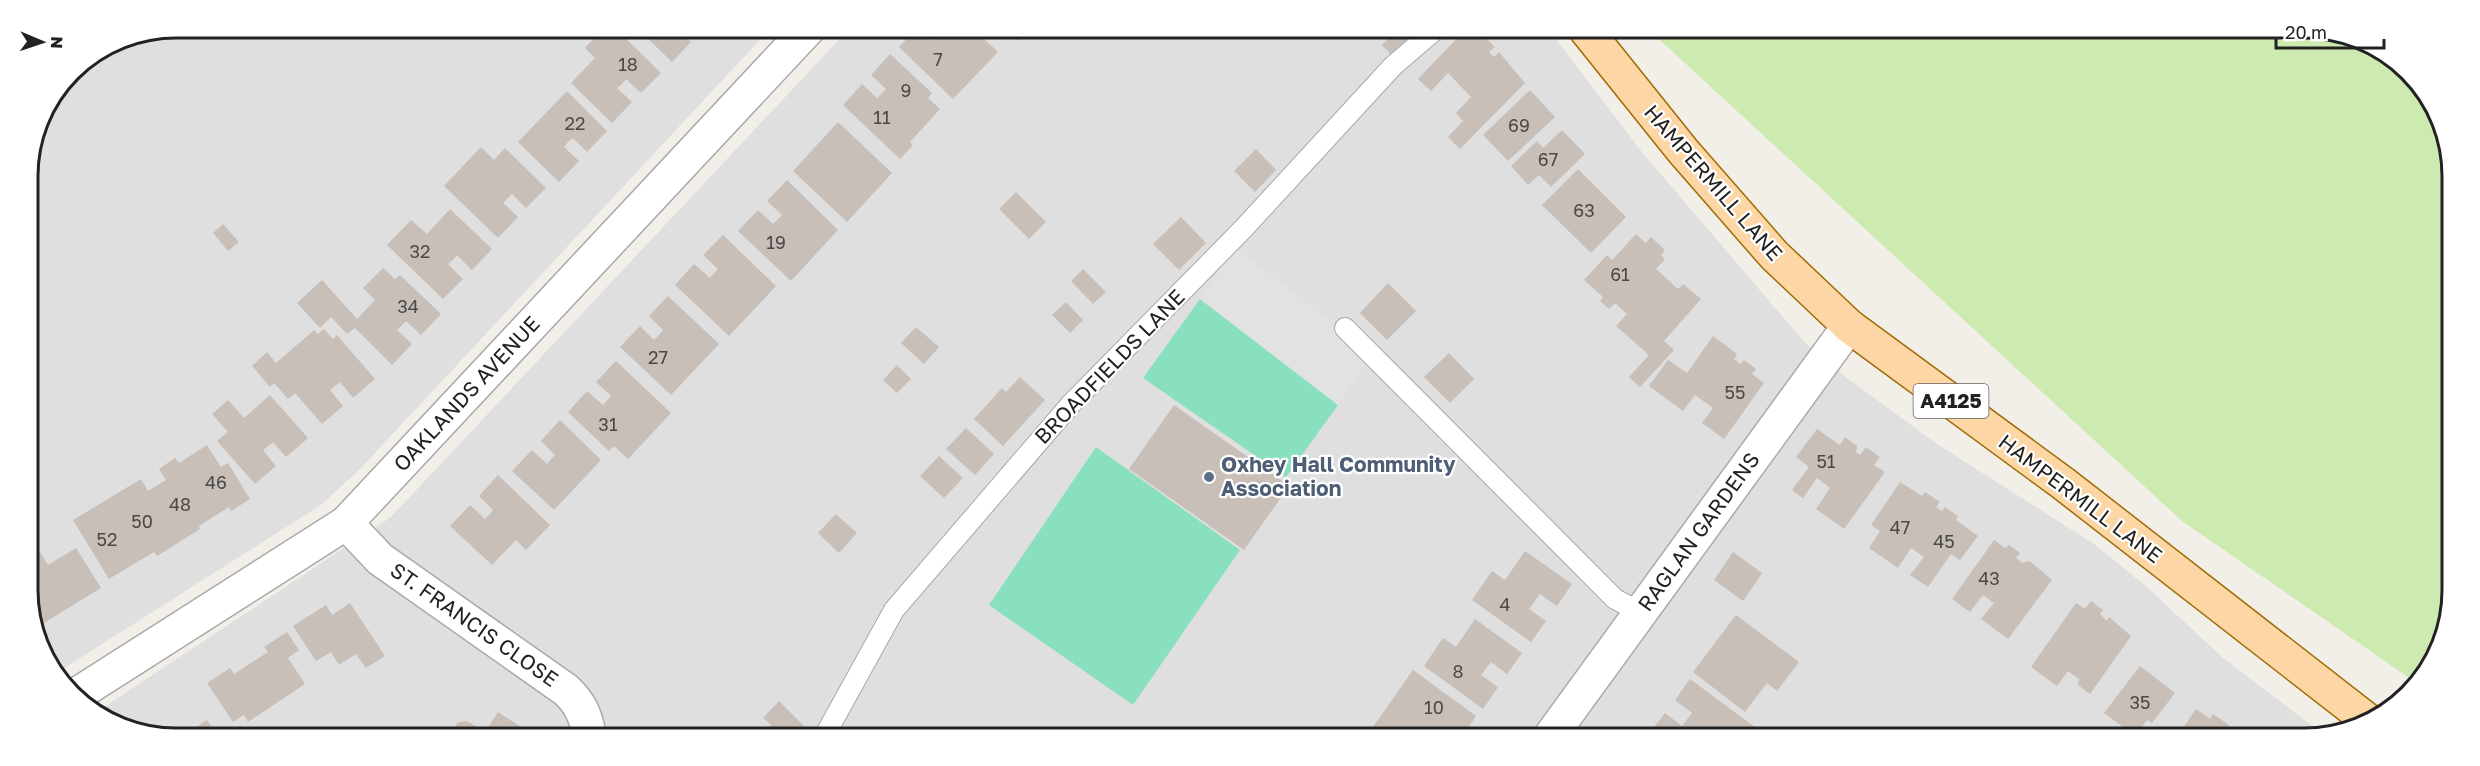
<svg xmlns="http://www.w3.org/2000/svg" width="2480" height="766" viewBox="0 0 2480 766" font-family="'Golos Text',sans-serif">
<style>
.residential{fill:#e0dfdf}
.grass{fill:#cdebb0}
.pitch{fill:#88e0be}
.parking{fill:#e2e2e2}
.building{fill:#c7bfb8}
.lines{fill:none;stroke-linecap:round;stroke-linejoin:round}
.lane-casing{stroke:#a9a9a9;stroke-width:22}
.street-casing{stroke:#a9a9a9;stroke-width:36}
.primary-casing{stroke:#a06b00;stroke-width:36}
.lane{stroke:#fff;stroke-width:20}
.street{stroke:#fff;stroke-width:33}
.primary{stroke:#fcd6a4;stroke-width:33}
.service-dot{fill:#5c6f8a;stroke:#fff;stroke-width:2}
.labels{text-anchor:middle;stroke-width:4.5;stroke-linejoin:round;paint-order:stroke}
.number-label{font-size:18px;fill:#4b4948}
.shield{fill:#fff;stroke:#646464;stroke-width:1.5}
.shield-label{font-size:20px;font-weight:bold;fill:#222}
.street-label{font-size:21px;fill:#222;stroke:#fff}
.service-label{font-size:21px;font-weight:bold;fill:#4e5e75;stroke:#fff;text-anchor:start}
.rim{fill:none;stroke:#222;stroke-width:3}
</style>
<rect width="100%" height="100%" fill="#f2efe9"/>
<!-- residential -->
<g class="residential">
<polygon points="176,27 771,28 360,469 321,505 58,672 30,619 27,166 38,118 71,70 119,38"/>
<polygon points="849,29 1549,30 1642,152 1805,343 1847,378 1937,444 2094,544 2148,588 2222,657 2324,735 2314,739 138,734 98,711 391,517"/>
</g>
<!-- grass -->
<polygon class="grass" points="1649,30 2342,32 2416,77 2450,147 2448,628 2428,673 2418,684 2182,521"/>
<!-- pitch -->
<g class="pitch">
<polygon points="1200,299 1338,405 1286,477 1143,378"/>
<polygon points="1096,447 1240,550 1133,705 989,605"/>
</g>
<!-- parking -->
<polygon class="parking" points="1236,248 1373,354 1338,405 1200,299"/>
<!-- building -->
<g class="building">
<polygon points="615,28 661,73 641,93 626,79 622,84 617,88 632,102 612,123 571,83 595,58 585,48 599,33 605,39"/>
<polygon points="637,28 677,28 691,42 672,62"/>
<polygon points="916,29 922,29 934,40 942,30 940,29 981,29 988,35 984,39 998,52 953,99 899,47"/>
<polygon points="1004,29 1028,29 1017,41"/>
<polygon points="1397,30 1425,30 1396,60 1382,45"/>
<polygon points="1465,30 1478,30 1495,47 1489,52 1494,57 1499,52 1525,83 1460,149 1448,137 1463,121 1456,113 1471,97 1448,73 1431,91 1418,79"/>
<polygon points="890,54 932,93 928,98 940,109 910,142 913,145 900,159 843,105 862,84 877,98 886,89 871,75"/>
<polygon points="1530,90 1555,117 1508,161 1483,135"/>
<polygon points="567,91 607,131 587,152 573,138 568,142 564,147 579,161 559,182 518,142"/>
<polygon points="838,122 892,173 847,222 793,171"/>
<polygon points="1562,130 1585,154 1551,187 1539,175 1528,185 1511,166 1537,141 1543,148"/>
<polygon points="481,147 494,160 505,148 546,188 526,208 512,194 503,203 518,217 498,238 444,186"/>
<polygon points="1256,149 1276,170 1255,192 1234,171"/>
<polygon points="1578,169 1626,217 1591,253 1542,205"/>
<polygon points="787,180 838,230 791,281 738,231 758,210 773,224 782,215 767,201"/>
<polygon points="1016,192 1046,222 1029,239 999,209"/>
<polygon points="450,209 492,249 472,270 457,255 453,260 448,264 463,279 443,299 387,245 411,220 427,234"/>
<polygon points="1181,217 1206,243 1179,270 1153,244"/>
<polygon points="223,224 239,242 228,251 213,233"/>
<polygon points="1636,234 1646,243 1651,237 1665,250 1661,255 1665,259 1656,269 1678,289 1683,284 1701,299 1664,341 1674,350 1640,387 1629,377 1649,355 1616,326 1627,314 1615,303 1609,309 1600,301 1603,297 1584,280 1607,255 1612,260"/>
<polygon points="723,235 776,286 729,336 675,285 694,264 710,278 718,269 703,255"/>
<polygon points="383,268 395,279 400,275 441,314 421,335 406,321 397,330 412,344 392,365 355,328 347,334 331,317 320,328 297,303 322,280 357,319 375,300 363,288"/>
<polygon points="1083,269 1106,292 1093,304 1071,281"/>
<polygon points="1388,283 1416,311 1387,340 1360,313"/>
<polygon points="668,296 719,344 671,395 620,347 640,326 654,340 659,335 663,330 649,316"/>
<polygon points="1066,302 1083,320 1070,333 1052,315"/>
<polygon points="916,327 939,347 924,364 901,343"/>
<polygon points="324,329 333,339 337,335 375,379 353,398 340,382 330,390 343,406 322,424 295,393 288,399 274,383 270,387 252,366 267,352 276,363 314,330 318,334"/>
<polygon points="1713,336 1737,354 1734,359 1740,364 1744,360 1756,369 1752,374 1764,383 1724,439 1702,423 1713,408 1695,395 1683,411 1649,386 1668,360 1687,373"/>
<polygon points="1449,353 1474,379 1450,403 1424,377"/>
<polygon points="616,361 671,413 628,459 614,446 609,451 568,412 587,391 603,405 611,396 596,382"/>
<polygon points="897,365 911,379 897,393 883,380"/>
<polygon points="1020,377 1045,400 1003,446 974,419 1002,388 1006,392"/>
<polygon points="270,395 308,438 286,457 273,442 263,450 276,466 255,484 217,441 228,432 212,414 228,400 244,418"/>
<polygon points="1174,405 1289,486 1244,550 1129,469"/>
<polygon points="560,420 601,460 554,510 512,471 532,450 547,464 555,455 541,441"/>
<polygon points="966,428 994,454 975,475 946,449"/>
<polygon points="1817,429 1840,445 1845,437 1857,446 1856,452 1860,455 1866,447 1880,457 1874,465 1885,472 1844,529 1816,509 1830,488 1817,478 1803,498 1792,490 1809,467 1796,457"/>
<polygon points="207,445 221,467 228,463 250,499 231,511 229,507 199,526 200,529 157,556 154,552 109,579 73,520 141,479 148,491 166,480 159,469 175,458 179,463"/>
<polygon points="939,456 963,478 944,498 920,476"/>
<polygon points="498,475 550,525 526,550 516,540 492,565 450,526 470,505 485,519 489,515 493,510 479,496"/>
<polygon points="1900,482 1922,496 1925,492 1940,502 1936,507 1942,511 1945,507 1958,516 1956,520 1978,536 1960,560 1951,554 1928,587 1910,575 1924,557 1911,548 1898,568 1869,548 1880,531 1871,525"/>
<polygon points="836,514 857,533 839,553 818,533"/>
<polygon points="1994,540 2005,548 2009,545 2020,553 2016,558 2022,563 2030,561 2052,580 2008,639 1981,619 1994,603 1983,595 1970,612 1952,599"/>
<polygon points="76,548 101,588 44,623 30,599 29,554 38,549 48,565"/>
<polygon points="1525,551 1572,584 1557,606 1540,594 1529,609 1546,621 1531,642 1472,600 1492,571 1505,580"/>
<polygon points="1733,552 1762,573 1743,601 1714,580"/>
<polygon points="2091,601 2103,610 2100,614 2107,621 2109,617 2131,636 2090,694 2078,685 2079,679 2068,671 2057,686 2031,667 2076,603 2085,609"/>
<polygon points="350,603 385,656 366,668 356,654 339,665 331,652 316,661 293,626 326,605 332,615"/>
<polygon points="1736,615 1799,662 1777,691 1767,683 1745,712 1693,672"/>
<polygon points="1475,619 1522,653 1507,674 1491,662 1481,675 1498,687 1483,709 1424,666 1443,638 1456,647"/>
<polygon points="287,632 299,650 288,658 305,684 248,722 244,715 233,722 207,683 230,668 234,674 268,652 264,647"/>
<polygon points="2140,666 2175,693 2152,723 2147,720 2135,736 2104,713"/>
<polygon points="1413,670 1476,716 1462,737 1456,737 1443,728 1436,737 1378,737 1370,731"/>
<polygon points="1690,679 1756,728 1749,737 1654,737 1649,734 1665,713 1682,726 1692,713 1675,700"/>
<polygon points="779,701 804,726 795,735 761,735 771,725 763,718"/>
<polygon points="2196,709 2210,719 2213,714 2229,725 2226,730 2231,733 2227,739 2176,738"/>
<polygon points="498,712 534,735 454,735 452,731 458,722 467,721 485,732"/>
<polygon points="207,720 216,734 186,734"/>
</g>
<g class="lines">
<defs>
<g id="lane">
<polyline points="1345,328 1615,599 1640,612"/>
<polyline points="825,735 894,610 1071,404 1244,228 1393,66 1435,30"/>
</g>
<g id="street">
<path d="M346 523 380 559 566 690C580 703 586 716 589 735"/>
<polyline points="73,697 346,523 809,28"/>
<polyline points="1550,737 1849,326"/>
</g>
<polyline id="primary" points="1586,30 1683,151 1774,255 1849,326 2064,484 2366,719"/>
</defs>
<!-- lane casing -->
<use href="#lane" class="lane-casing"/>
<!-- street casing -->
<use href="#street" class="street-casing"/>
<!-- primary casing -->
<use href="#primary" class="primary-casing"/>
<!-- lane -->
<use href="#lane" class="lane"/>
<!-- street -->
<use href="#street" class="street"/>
<!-- primary -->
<use href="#primary" class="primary"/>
</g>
<!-- markers -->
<circle class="service-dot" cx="1209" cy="477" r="6"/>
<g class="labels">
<!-- number labels -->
<g class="number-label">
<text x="938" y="66">7</text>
<text x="628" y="71">18</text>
<text x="906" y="97">9</text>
<text x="882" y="124">11</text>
<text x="575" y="130">22</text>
<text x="1519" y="132">69</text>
<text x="1548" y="166">67</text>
<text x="1584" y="217">63</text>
<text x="776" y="249">19</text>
<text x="420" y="258">32</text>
<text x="1620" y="281">61</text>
<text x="408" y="313">34</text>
<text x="658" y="364">27</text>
<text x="1735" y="399">55</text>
<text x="608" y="431">31</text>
<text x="1826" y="468">51</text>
<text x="216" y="489">46</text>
<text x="180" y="511">48</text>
<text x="142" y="528">50</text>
<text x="1900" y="534">47</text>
<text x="107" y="546">52</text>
<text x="1944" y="548">45</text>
<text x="1989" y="585">43</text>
<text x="1505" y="611">4</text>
<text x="1458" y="678">8</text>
<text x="2140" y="709">35</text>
<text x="1434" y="714">10</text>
</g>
<!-- shield labels -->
<rect class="shield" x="1913.5" y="384" width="75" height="34" rx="4.5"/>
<g class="shield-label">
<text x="1951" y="408">A4125</text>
</g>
<!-- street labels -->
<g class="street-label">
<text transform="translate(1713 183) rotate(49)" y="7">HAMPERMILL LANE</text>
<text transform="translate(1110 367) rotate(-46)" y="7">BROADFIELDS LANE</text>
<text transform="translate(467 394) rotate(-47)" y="7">OAKLANDS AVENUE</text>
<text transform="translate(2080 499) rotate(37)" y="7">HAMPERMILL LANE</text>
<text transform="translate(1699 532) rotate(-54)" y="7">RAGLAN GARDENS</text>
<text transform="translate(474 625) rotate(35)" y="7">ST. FRANCIS CLOSE</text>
</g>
<!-- service labels -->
<g class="service-label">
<text x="1221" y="472">Oxhey Hall Community<tspan x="1221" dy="24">Association</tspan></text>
</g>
</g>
<!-- crop -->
<path d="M0 0H2480V766H0ZM176 38H2304A138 138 0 0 1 2442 176V590A138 138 0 0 1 2304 728H176A138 138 0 0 1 38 590V176A138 138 0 0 1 176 38Z" fill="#fff" fill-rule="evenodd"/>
<path class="rim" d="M176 38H2304A138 138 0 0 1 2442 176V590A138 138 0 0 1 2304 728H176A138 138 0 0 1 38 590V176A138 138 0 0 1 176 38Z"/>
<!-- north arrow -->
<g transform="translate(42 42) rotate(92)" stroke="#ffffff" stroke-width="4.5" paint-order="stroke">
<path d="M0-4.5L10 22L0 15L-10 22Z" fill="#222222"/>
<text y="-9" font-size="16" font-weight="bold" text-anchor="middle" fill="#222222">N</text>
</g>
<!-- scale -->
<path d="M2276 39v9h108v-9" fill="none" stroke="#222222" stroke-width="3"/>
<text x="2285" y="39" font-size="18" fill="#222222" stroke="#ffffff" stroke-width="4.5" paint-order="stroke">20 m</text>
</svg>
